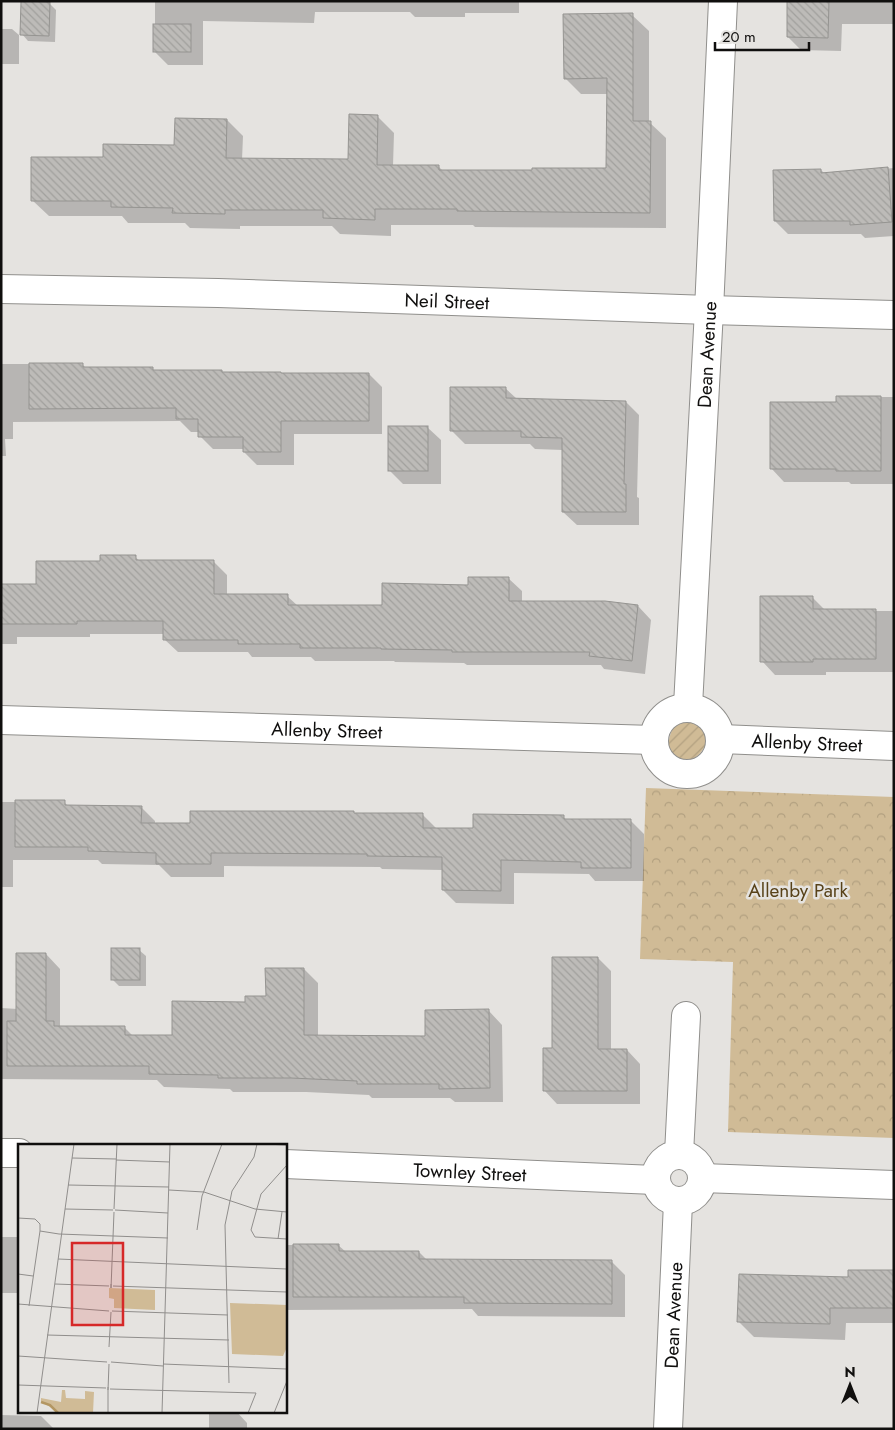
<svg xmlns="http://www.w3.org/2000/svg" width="895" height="1430" viewBox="0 0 895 1430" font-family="Jost,sans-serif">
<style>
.forest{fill:url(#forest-crowns)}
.garden{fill:url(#garden-furrows)}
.shadow{fill:#0003}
.building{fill:url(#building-back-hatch);stroke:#959491}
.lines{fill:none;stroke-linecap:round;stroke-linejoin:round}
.street-casing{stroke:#908f8c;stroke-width:30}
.street{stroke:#fff;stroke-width:28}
.labels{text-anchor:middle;stroke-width:5;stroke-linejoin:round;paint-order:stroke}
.street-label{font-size:19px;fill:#100f0e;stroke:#e5e3e0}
.park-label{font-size:19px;fill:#584219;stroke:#e5e3e0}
.inset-river{fill:none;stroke:#b39662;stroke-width:2.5}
.inset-road{fill:none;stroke:#908e8c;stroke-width:1}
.view{fill:#d62828;fill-opacity:0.15;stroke:#d62828;stroke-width:2.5}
.inset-edge{fill:none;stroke:#100f0e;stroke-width:2.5}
</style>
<defs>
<pattern id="forest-crowns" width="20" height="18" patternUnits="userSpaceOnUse" patternTransform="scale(1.25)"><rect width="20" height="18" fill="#d0bb96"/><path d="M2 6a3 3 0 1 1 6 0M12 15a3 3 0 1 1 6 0" fill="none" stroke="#b2a080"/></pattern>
<pattern id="garden-furrows" width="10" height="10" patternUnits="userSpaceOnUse" patternTransform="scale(1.25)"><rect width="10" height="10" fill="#d0bb96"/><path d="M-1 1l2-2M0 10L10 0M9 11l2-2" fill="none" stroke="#b2a080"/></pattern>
<pattern id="building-back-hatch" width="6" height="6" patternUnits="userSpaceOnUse" patternTransform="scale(1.25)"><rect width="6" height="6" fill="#bdbbb8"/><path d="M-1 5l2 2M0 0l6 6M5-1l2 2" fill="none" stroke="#a1a09d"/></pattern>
</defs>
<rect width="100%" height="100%" fill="#e5e3e0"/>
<!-- forest -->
<polygon class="forest" points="646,788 894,797 894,1138 728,1132 733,962 640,959"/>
<!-- garden -->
<path class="garden" d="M690 718C731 729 688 782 671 753 665 743 672 724 682 719 685 718 687 718 690 718Z"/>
<!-- shadow -->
<g class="shadow">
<polygon points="155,1 519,1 519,13 465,13 465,17 415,17 410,12 315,12 314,23 203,21 203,65 168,65 155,52"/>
<polygon points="789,1 894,1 894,24 842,24 841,51 801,50 788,37"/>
<polygon points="49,3 56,10 55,42 28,41 22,34"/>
<polygon points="632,15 649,31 649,122 666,138 666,228 475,227 473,225 391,225 391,236 340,234 332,226 240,226 240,229 190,228 185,223 128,223 122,216 49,216 32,200 105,158 175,146 227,120 243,136 242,160 349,161 377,116 394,133 393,166 438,166 443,171 534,171 607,169 608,94 581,94 565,78"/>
<polygon points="1,29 12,29 19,35 19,64 1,64"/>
<polygon points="894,168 894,236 865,238 861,234 788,234 775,221 821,170 825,174"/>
<polygon points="1,364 82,364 87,369 152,369 155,371 222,371 223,373 282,374 369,374 382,387 382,434 294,434 294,465 257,465 244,452 244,449 213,449 200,436 200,432 191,432 180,421 13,422 13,439 5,439 6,456 1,456"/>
<polygon points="505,388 517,399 626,402 639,415 637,497 639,498 639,525 577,525 563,512 563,450 535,449 530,444 465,444 451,430"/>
<polygon points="838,397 894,397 894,484 851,484 849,482 784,482 771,468 838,404"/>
<polygon points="427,427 441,440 441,484 403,484 389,470"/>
<polygon points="135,557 140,561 213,561 227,575 227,596 287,596 298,606 383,606 508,578 522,591 522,602 605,602 638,606 651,620 645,674 604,669 601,665 467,665 464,663 395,662 394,661 315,661 311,657 252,657 248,652 178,652 164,639 164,634 90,634 90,637 17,637 17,644 1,644 1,586 37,586 101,562"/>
<polygon points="813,598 826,611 894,611 894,672 826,672 826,675 775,675 762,661"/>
<polygon points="1,802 64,802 68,806 141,807 155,821 155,825 191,825 355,814 423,815 436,828 474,829 563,817 567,820 630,820 644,834 644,881 595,881 589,874 514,873 514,904 456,903 443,890 443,870 382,869 380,867 224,866 224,877 171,877 159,865 102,864 98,860 13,860 13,887 1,887"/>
<polygon points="139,950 146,956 146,986 119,986 112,979"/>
<polygon points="46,954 60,969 60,1027 124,1027 133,1036 173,1036 247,1004 267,997 304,969 318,983 318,1036 426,1037 488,1010 502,1025 503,1102 455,1102 450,1098 372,1098 369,1095 306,1092 233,1092 230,1089 164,1087 157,1080 1,1079 1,1008 18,1009"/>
<polygon points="598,958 611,971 611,1050 627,1050 640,1064 640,1104 557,1104 544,1090 553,1049"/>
<rect x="1" y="1237" width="18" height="56"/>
<polygon points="285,1245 338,1245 346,1252 419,1252 427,1260 612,1262 625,1275 625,1317 478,1316 472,1309 285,1310"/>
<polygon points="894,1271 894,1323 846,1323 845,1340 754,1337 738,1321 850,1278"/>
<polygon points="209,1411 236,1411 247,1423 247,1429 209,1429"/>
<polygon points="1,1415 41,1416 54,1429 1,1429"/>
</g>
<!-- building -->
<g class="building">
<polygon points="21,1 50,2 49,36 20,35"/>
<polygon points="787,1 829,1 828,38 787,37"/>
<polygon points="633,13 633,121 651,121 650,213 457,211 457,209 375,209 375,220 323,218 323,210 225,210 225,214 172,213 173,208 111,207 111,201 31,201 31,157 103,157 103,144 174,145 175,118 227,119 226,158 348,159 349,114 378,115 377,165 439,165 439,170 532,170 532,168 606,168 607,78 564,79 563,14"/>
<rect x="153" y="24" width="38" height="28"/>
<polygon points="888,167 892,222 850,225 850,221 774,221 773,170 821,169 821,173"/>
<polygon points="29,363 83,363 83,367 153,367 153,370 222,370 222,372 281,372 281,373 369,373 369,421 281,421 281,452 243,452 243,437 198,437 198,419 176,419 176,408 29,409"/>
<polygon points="450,387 506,387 506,398 626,401 624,484 626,484 626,512 562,512 562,438 521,437 521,431 450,431"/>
<polygon points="836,396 881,396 881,471 836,471 836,469 770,469 770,402 836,402"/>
<rect x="388" y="426" width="40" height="45"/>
<polygon points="100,555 136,555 136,560 214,560 214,594 288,594 288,605 382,605 382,583 468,585 468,577 509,577 509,601 605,601 638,605 632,661 589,656 590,652 452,652 452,650 381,649 381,648 300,648 300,644 238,644 238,640 163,640 163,621 77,621 77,624 1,624 1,584 36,584 36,561 100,561"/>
<polygon points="760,596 813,596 813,609 876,609 876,659 813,659 813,662 760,662"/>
<polygon points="15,800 65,800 65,805 142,806 141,823 190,823 190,811 354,811 354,813 423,813 423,828 473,828 473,814 564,815 564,819 631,819 631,868 581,868 581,862 501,860 501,891 442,890 442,857 367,856 367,854 211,853 211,864 156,864 156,853 88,851 88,847 15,847"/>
<rect x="111" y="948" width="29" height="32"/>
<polygon points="16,953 46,953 46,1021 54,1021 54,1026 125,1026 125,1035 172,1035 172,1001 245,1002 245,996 266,996 265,968 304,968 304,1035 425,1036 425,1010 489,1009 490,1088 439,1089 439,1084 357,1084 357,1081 291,1078 218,1078 218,1075 149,1074 149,1066 7,1066 7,1021 16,1021"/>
<polygon points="552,957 598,957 598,1049 627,1049 627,1091 543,1091 543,1048 552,1048"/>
<polygon points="293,1244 339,1244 339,1251 419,1251 419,1259 612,1260 612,1304 464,1303 464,1297 293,1297"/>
<polygon points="848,1270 894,1270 894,1308 830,1308 830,1324 737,1322 739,1274 848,1277"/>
</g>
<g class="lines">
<defs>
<g id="street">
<path id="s1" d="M1 289 218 293 709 310 894 315"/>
<path id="s2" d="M688 706 709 310 723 1"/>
<circle cx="687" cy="741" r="33"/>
<path id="s3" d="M1 720 653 740"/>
<path id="s4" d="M721 739 894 746"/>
<polyline points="1,1153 19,1153"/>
<polyline points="679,1154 686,1016"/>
<circle cx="679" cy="1178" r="23"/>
<path id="s5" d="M285 1164 655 1180"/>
<polyline points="702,1178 894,1185"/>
<path id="s6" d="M668 1429 678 1202"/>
</g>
</defs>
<!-- street casing -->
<use href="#street" class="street-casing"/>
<!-- street -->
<use href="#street" class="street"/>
</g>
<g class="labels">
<!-- street labels -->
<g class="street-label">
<text dy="7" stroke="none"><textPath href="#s1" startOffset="446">Neil Street</textPath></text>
<text dy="7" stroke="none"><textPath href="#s2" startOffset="352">Dean Avenue</textPath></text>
<text dy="7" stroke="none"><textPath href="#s3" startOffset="326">Allenby Street</textPath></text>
<text dy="7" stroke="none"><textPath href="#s4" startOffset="86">Allenby Street</textPath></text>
<text dy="7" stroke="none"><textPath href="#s5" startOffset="185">Townley Street</textPath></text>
<text dy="7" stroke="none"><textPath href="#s6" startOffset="114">Dean Avenue</textPath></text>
</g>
<!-- park labels -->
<g class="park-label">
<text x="798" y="897">Allenby Park</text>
</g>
</g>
<!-- overview -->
<g transform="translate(18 1144)">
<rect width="269" height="269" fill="#e5e3e0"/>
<path d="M91 144 137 146V166L96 164V155L91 154ZM212 159 269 161V203L265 212 214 210ZM44 246H47L48 254 67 255V247L76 248 75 269H41L23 257V254L43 258Z" fill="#d0bb96"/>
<path class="inset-river" d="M23 258 32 261 40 269"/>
<path class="inset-road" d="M246 0 269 1M54 14 98 15M98 16 152 18M269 21 243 50 233 86 237 93 269 95M50 41 151 43M151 46 186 48 237 65 269 68M47 65 95 66M96 65 99 0M97 66 150 69M0 74 17 75 22 80V87L41 90 150 94M179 86 184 52 204 0M260 95 264 68M40 115 269 125M0 130 15 132M37 140 91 142M93 140V144L96 68M95 142 269 148M0 160 91 167M11 162 22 87M94 167 210 171M29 191 211 196M91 203 93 168M0 212 89 218M93 218 145 222M145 220 269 225M211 239 207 81 214 47 236 13 239 0M0 241 88 244M90 243V246L91 220M92 245 238 249 230 269M19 269 56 0M90 269V246M144 269 152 0M256 269 269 237"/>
<path class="view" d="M54 99H105V181H54Z"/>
<rect width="269" height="269" class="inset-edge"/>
</g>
<!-- border -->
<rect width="895" height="1430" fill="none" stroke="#100f0e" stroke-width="5"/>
<!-- north arrow -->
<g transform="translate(850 1385)" stroke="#e5e3e0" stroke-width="4" paint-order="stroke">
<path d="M0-4L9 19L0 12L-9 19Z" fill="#100f0e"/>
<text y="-8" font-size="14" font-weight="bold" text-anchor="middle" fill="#100f0e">N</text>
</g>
<!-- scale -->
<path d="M715 42v8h94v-8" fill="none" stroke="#100f0e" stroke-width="2.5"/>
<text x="722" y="42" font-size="15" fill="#100f0e" stroke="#e5e3e0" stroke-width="4" paint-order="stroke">20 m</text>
</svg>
